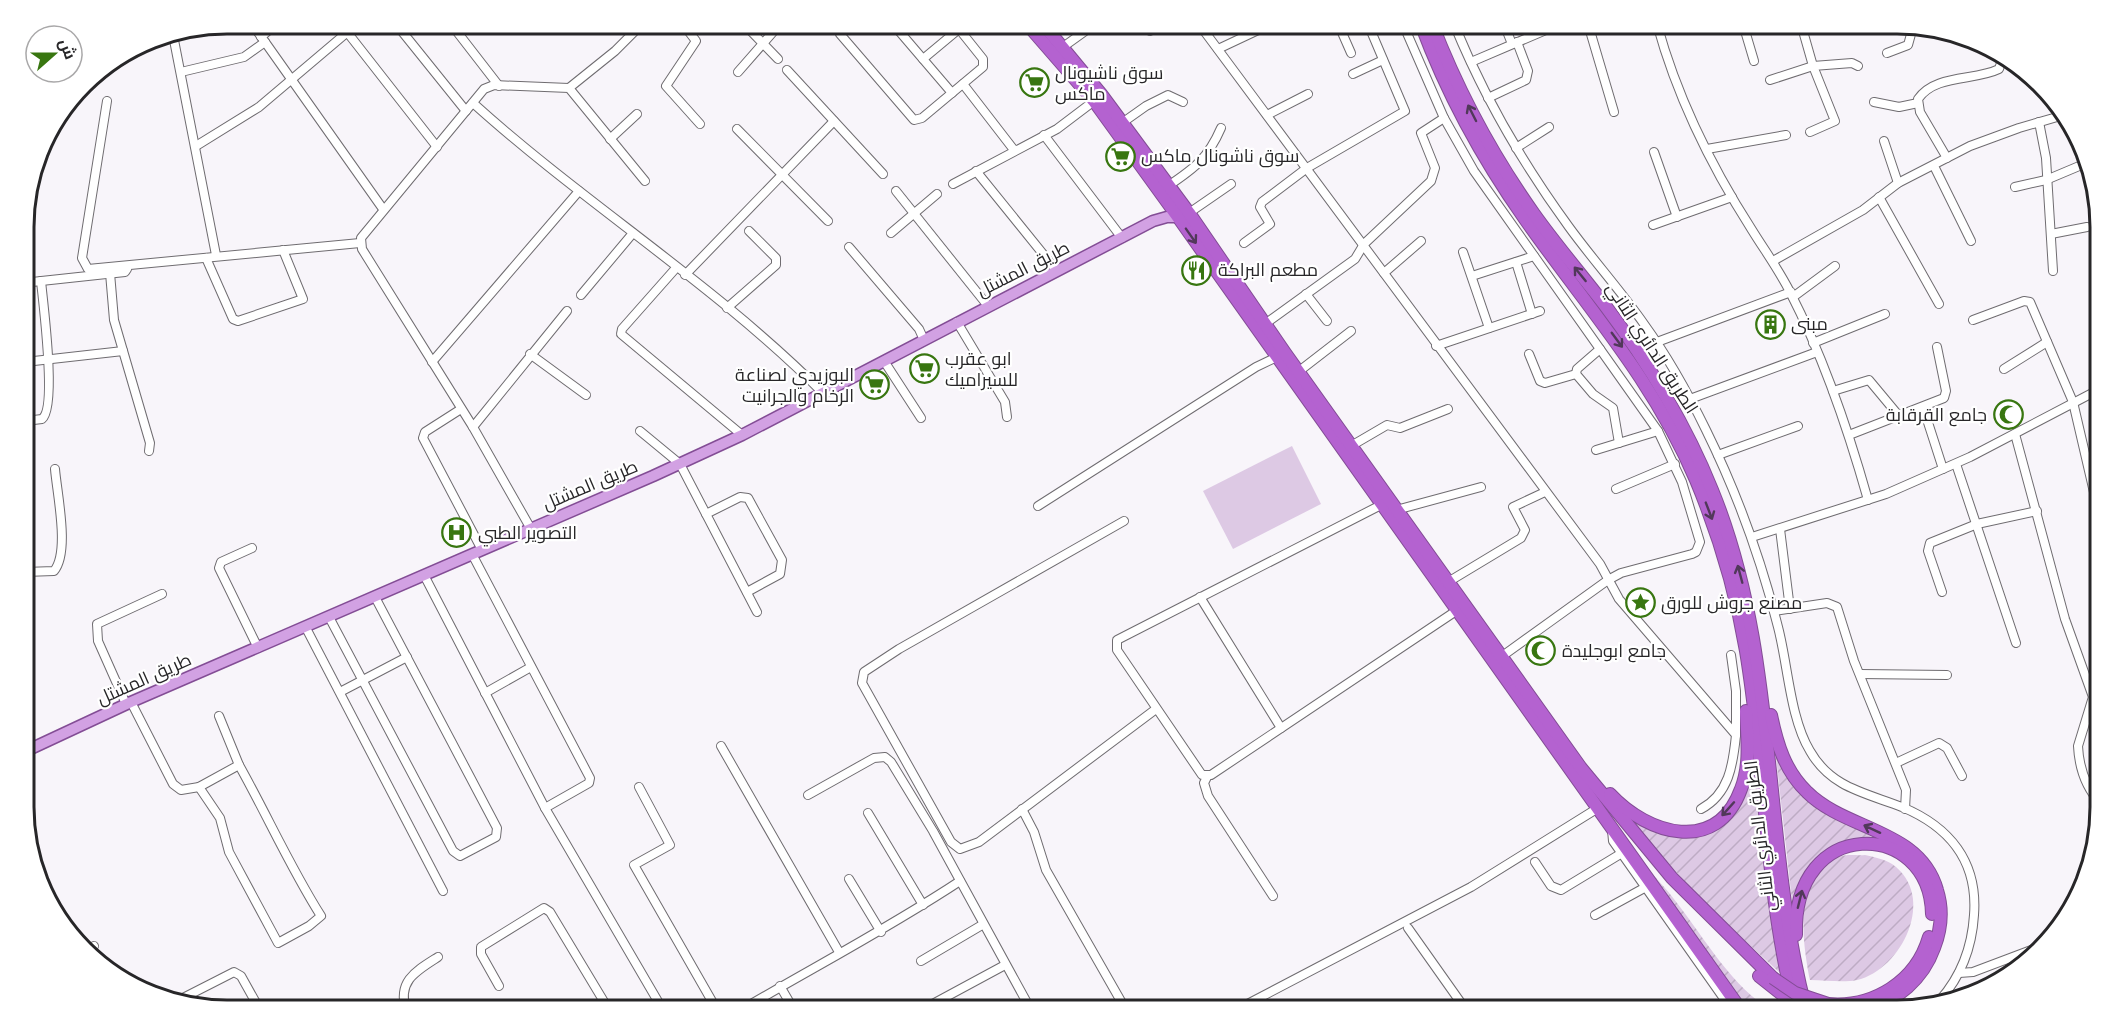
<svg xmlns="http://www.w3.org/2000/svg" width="2125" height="1034" viewBox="0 0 2125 1034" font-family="Poppins,Cairo,sans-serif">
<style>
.garden{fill:url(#garden-furrows)}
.pitch{fill:#ddc9e4}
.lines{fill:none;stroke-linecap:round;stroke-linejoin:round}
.minor-casing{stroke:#6f6c70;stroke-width:10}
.major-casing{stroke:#834d95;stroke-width:13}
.highway-casing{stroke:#834d95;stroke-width:14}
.minor{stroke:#fff;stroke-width:8}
.major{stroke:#d2a1e3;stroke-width:10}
.highway{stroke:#b462d0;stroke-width:12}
.highway-bridge-casing{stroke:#834d95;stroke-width:14;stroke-linecap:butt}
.highway-bridge{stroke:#b462d0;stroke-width:12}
.oneway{stroke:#51385a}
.labels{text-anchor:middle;stroke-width:4.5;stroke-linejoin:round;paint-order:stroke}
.poi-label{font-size:18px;fill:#272628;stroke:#fff;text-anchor:start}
.street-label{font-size:18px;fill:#272628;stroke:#fff}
.rim{fill:none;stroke:#272628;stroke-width:3}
</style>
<defs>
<pattern id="garden-furrows" width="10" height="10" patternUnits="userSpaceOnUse" patternTransform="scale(1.5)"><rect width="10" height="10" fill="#ddc9e4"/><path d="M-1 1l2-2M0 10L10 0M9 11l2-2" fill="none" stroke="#beacc4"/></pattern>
</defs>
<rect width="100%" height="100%" fill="#f8f5fa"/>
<!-- garden -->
<g class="garden">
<polygon points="1774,739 1786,771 1859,829 1878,841 1827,851 1794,919"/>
<polygon points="1754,750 1781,974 1702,901 1615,803 1650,829 1716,825"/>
<path d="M1865 855C1874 857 1884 859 1892 864 1938 896 1902 970 1857 980 1843 983 1825 980 1810 980 1803 944 1791 868 1842 856 1849 854 1858 856 1865 855Z"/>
<path d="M1641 861C1653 875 1666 888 1677 903 1703 936 1734 990 1772 1010H1745Z"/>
</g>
<!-- pitch -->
<polygon class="pitch" points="1292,446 1321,504 1233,549 1203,491"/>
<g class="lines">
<defs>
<g id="minor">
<polyline points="252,24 265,42"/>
<polyline points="396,24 466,111"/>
<polyline points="451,24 499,86"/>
<polyline points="683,24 696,41 666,86 700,124"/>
<polyline points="744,24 778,59"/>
<polyline points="841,24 840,34 914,120 922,118 983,67 983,59 955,24"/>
<polyline points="893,24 952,93"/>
<path d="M1199 24 1600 564 1619 599 1736 735C1733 765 1729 794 1701 809"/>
<polyline points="1349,24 1340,28 1351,53"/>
<polyline points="1403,24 1444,118 1474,171 1658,431 1682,482 1700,542 1696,552 1692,554 1621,573 1608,580 1501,657"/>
<path d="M1454 24C1484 97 1523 164 1569 227 1593 260 1621 291 1644 324 1668 357 1688 393 1706 430 1737 493 1761 559 1778 627 1788 665 1790 718 1810 751 1831 788 1866 793 1902 807 1950 827 1978 862 1974 915 1972 947 1962 975 1940 1000"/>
<polyline points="1504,24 1512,44"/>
<polyline points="1588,24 1614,112"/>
<path d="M1657 24C1677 97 1711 166 1752 230 1765 251 1779 270 1790 292 1824 358 1848 429 1868 500"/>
<polyline points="1743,24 1754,61"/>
<polyline points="1801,24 1813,66 1835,121 1810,132"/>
<polyline points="1150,31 1162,24"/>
<polyline points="347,32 437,147"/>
<polyline points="173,35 216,255"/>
<polyline points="261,37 276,24"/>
<polyline points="1063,47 1095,24"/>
<polyline points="1218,49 1269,25"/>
<polyline points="1887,53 1908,45 1913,27"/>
<polyline points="923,59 959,29"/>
<polyline points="1471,62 1560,24"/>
<polyline points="787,70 883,174"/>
<polyline points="181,72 244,57 265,42 383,209"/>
<polyline points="738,72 780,24"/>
<polyline points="1353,74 1383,60"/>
<polyline points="1770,80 1813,66 1852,63 1858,66"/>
<polyline points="963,84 1014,150"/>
<polyline points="569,88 615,51 642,24"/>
<polyline points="1488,98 1526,80 1528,71 1517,42"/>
<polyline points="107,101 82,258 88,269 360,243"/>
<polyline points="1874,102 1899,107 1918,103"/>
<path d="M473 103C586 205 717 286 824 394"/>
<polyline points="1267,115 1308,94"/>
<polyline points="2039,122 2046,158 2053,271"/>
<polyline points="1122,123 1146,106 1168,95 1183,102"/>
<polyline points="737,129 828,221"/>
<polyline points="1044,135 1122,238"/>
<polyline points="610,139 637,114"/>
<polyline points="1884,141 1898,183"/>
<polyline points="196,146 259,107 357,24"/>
<polyline points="1516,148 1549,127"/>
<polyline points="1707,149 1786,135"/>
<polyline points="1654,152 1677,217"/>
<path d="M1947 158 1920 112 1918 99C1935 74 1975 81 1999 69L2001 63 1999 54"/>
<polyline points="1934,166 1971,241"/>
<polyline points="976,171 1056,270"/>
<polyline points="953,184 1057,129 1094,101"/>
<path d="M1168 186C1195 168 1208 158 1221 128"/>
<polyline points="2015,187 2046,180 2084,164"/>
<polyline points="896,191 988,306"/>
<polyline points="1879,197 1939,304"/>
<polyline points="1189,213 1231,184"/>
<polyline points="1653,225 1732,197"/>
<polyline points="24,228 32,185"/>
<polyline points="891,233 937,194"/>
<polyline points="2051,234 2087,227"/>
<polyline points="1244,243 1270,224 1260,207 1262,202 1307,168 1405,111 1368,24"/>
<polyline points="849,247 919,329 924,340"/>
<polyline points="1463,252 1489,328"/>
<polyline points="206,258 233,319 238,321 303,299 283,250"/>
<polyline points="1773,261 1863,210 1898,183 1970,146 2019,128 2064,115"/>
<polyline points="1516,262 1532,314"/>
<polyline points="676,268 622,329 621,334 742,435"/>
<polyline points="110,273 114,320 150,443 149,451"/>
<polyline points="1384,273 1421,241"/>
<polyline points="685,275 834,121"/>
<polyline points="1472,276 1534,256"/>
<polyline points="25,280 32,282 125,272 127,269"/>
<polyline points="1306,294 1327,321"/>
<polyline points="581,295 633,233"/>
<polyline points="1793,297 1835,266"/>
<polyline points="727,308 776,265 776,258 749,231"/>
<polyline points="1973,320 2024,301 2030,302 2073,402 2100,518"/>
<polyline points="957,322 1005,402 1007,417"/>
<polyline points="1265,324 1355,259 1364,244 1431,181 1435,168 1421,133 1444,118"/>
<polyline points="1657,342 1791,292"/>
<polyline points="1813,343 1885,314"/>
<polyline points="1436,346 1540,311"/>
<polyline points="1600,349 1577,369 1576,374 1593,394 1613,408 1619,443"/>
<polyline points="530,354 586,395"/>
<polyline points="1529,354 1540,381 1545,383 1576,374"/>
<polyline points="884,361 921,418"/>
<polyline points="25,362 123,351"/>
<polyline points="432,362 579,191"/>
<polyline points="2004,369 2047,342"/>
<polyline points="1298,372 1351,331"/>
<polyline points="1833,391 1869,380 1899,416"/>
<polyline points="1690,399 1817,352"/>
<polyline points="1923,407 1943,469"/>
<polyline points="461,409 425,432 423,438 482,550"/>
<path d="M25 421 42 419C57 408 43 302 41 281"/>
<polyline points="473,427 567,311"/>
<polyline points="640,431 680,464 757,612"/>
<path d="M2015 434 2065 619 2093 697 2078 746C2079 767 2086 788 2101 804"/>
<polyline points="1849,435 1944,398 1946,391 1937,347"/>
<polyline points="1351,446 1387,425 1400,428 1448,409"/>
<polyline points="1596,450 1658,431"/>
<polyline points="1718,455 1798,426"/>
<polyline points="1956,464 2016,643"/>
<polyline points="1616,489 1675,464"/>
<polyline points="1381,505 1117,640 1117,650 1202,775 1211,775 1462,607"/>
<polyline points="1038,506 1256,367 1281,355"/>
<polyline points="1396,510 1481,487"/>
<polyline points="706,514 740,497 748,498 782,560 780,574 747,592"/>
<polyline points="1124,521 899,649 864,672 862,683 951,842 960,849 979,842 1156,709"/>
<polyline points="531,529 473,427 362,249 361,238 484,89 494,85 569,88 645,181"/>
<polyline points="1780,529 1790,609"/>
<polyline points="1752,537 1886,494 1970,457 2100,389"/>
<polyline points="252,548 221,562 219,568 258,648"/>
<polyline points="472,554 590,778 589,783 545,808"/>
<path d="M25 572 54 571C70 552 57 494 55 469"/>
<polyline points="424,575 545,808 663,1010"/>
<polyline points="1448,582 1521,538 1525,530 1513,507 1545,492"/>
<polyline points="1942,592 1928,551 1930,543 1977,524 2037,511"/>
<polyline points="1200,597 1281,728"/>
<polyline points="1774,611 1827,603 1837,607 1854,661 1906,790 1905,809"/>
<polyline points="329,617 453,851 460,856 496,837 497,828 375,597"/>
<polyline points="306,628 443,891"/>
<polyline points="1731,655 1736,691 1736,735"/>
<polyline points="1860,674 1947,675"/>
<polyline points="340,692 407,657"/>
<polyline points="485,693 531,667"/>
<polyline points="131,702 173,784 181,790 199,787 239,765 219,716"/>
<polyline points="126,704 98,641 97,624 162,594"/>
<polyline points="721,746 839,952"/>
<polyline points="1896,763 1939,743 1947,748 1962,776"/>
<polyline points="1207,777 1204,783 1208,796 1273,896"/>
<path d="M199 787 220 818 229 852 278 943 309 926 321 916C291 869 267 815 239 765"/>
<polyline points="639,787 670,845 634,865 717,1010"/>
<polyline points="808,795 874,758 885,757 891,762 933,831 1031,1010"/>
<polyline points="1022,809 1034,832 1046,870 1126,1010"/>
<polyline points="868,813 923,905"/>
<polyline points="1612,830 1613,841 1732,1010"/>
<polyline points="1535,862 1551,886 1561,890 1622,853"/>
<polyline points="849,879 881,932"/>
<polyline points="1595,915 1646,887"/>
<polyline points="1408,928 1466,1010"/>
<polyline points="89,949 94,946"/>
<polyline points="921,961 982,925"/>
<polyline points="1959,973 1973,972 2034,949"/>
<polyline points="499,986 481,954 481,947 544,908 550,912 609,1010"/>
<polyline points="780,986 794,1010"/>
<polyline points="181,999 234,972 241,976 260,1010"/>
<polyline points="929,1006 1005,965"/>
<path d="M406 1010C397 981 416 971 438 957"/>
<path d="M741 1010C814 967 889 928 960 881"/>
<polyline points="1236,1010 1471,887 1598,808"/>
</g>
<polyline id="major" points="26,751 131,702 653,476 742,435 1153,221 1167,217 1178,217"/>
<g id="highway">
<polyline points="1027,24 1094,101 1178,217 1741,1010"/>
<polyline points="1043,24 1101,94 1189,213 1285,353 1581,768 1672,878 1773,978"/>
<path d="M1421 24C1447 94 1482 158 1525 219 1587 307 1653 379 1696 480 1719 535 1736 592 1746 651 1766 770 1765 892 1795 1010"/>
<path d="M1432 24C1458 91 1492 155 1534 214 1556 245 1581 274 1604 304 1647 361 1685 423 1712 490 1780 656 1761 839 1806 1010"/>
<path d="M1771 715C1777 744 1785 771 1807 792 1846 831 1920 829 1937 890 1943 909 1941 930 1934 948 1923 979 1897 1001 1866 1010"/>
<path d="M1610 794C1648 835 1717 855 1741 789 1751 764 1747 736 1746 711"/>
<path d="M1796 935C1792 816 1930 818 1932 914"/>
<polyline points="1759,976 1783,995"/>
<path d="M1828 1004C1873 1008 1916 982 1929 937"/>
</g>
</defs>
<!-- minor casing -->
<use href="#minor" class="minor-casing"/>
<!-- major casing -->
<use href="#major" class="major-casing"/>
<!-- highway casing -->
<use href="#highway" class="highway-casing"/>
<!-- minor -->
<use href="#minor" class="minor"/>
<!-- major -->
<use href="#major" class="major"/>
<!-- highway -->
<use href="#highway" class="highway"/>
<defs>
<polyline id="highway-bridge" points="1773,978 1795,993 1828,1004"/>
</defs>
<!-- highway-bridge casing -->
<use href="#highway-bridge" class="highway-bridge-casing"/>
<!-- highway-bridge -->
<use href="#highway-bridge" class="highway-bridge"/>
</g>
<!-- one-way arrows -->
<defs><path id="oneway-shaft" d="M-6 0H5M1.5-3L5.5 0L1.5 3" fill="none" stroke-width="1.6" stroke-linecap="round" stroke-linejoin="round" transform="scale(1.5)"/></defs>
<g class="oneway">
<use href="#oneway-shaft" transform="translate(1472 113) rotate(-117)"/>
<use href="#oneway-shaft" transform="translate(1191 236) rotate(55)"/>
<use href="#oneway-shaft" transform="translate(1580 274) rotate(-129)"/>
<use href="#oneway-shaft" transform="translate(1617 340) rotate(54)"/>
<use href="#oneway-shaft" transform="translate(1709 511) rotate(69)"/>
<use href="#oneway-shaft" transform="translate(1740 574) rotate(-105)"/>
<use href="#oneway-shaft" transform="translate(1728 809) rotate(132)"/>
<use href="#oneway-shaft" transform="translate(1872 829) rotate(-155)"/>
<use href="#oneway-shaft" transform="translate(1800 899) rotate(-76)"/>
</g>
<!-- icons -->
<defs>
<symbol id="supermarket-ring" viewBox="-11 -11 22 22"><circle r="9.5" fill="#fff" stroke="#387610" stroke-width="1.5"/><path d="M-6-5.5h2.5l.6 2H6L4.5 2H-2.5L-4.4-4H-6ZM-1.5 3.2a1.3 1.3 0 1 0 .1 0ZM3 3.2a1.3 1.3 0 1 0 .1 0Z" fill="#387610"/></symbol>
<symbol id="restaurant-ring" viewBox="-11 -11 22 22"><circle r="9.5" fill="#fff" stroke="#387610" stroke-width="1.5"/><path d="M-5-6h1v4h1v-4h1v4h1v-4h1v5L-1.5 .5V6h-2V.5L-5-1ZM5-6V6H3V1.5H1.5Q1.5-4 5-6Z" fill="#387610"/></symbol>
<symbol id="building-ring" viewBox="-11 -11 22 22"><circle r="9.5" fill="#fff" stroke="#387610" stroke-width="1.5"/><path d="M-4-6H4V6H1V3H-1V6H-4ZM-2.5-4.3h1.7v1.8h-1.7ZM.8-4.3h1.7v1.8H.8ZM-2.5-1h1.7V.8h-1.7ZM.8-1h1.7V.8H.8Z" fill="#387610"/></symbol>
<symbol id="mosque-ring" viewBox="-11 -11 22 22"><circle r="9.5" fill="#fff" stroke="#387610" stroke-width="1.5"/><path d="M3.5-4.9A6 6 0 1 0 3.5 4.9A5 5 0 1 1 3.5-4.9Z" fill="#387610"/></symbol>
<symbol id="hospital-ring" viewBox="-11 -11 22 22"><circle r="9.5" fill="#fff" stroke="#387610" stroke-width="1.5"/><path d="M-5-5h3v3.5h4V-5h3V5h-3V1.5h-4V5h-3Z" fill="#387610"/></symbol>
<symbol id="sight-ring" viewBox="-11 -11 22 22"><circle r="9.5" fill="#fff" stroke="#387610" stroke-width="1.5"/><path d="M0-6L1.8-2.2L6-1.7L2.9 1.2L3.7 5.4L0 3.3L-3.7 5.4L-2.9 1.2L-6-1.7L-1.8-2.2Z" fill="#387610"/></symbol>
</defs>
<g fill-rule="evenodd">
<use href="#supermarket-ring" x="1018" y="66" width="33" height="33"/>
<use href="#supermarket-ring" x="1104" y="140" width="33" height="33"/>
<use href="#restaurant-ring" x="1180" y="254" width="33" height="33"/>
<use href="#building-ring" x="1754" y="308" width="33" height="33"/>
<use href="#supermarket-ring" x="908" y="352" width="33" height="33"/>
<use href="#supermarket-ring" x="858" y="368" width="33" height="33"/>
<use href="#mosque-ring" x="1992" y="398" width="33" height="33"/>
<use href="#hospital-ring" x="440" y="516" width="33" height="33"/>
<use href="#sight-ring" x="1624" y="586" width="33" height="33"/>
<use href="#mosque-ring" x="1524" y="634" width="33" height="33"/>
</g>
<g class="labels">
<!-- poi labels -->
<g class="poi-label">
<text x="1055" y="79">سوق ناشيونال<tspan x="1055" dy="21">ماكس</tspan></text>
<text x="1141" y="162">سوق ناشونال ماكس</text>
<text x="1218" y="276">مطعم البراكة</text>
<text x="1791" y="330">مبنى</text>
<text x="945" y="365">ابو عقرب<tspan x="945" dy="21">للسيراميك</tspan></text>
<text x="854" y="381" text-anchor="end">البوزيدي لصناعة<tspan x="854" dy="21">الرخام والجرانيت</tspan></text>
<text x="1987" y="421" text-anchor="end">جامع القرقابة</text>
<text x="478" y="539">التصوير الطبي</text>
<text x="1661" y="609">مصنع جروش للورق</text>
<text x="1562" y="657">جامع ابوجليدة</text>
</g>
<!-- street labels -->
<g class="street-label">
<text transform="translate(1023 269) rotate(-27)" y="6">طريق المشتل</text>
<text transform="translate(1652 348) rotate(57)" y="6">الطريق الدائري الثاني</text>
<text transform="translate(590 485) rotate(-23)" y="6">طريق المشتل</text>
<text transform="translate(144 679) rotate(-24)" y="6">طريق المشتل</text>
<text transform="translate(1760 836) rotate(-97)" y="6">الطريق الدائري الثاني</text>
</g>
</g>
<!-- crop -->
<path d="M0 0H2125V1034H0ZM227 34H1897A193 193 0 0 1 2090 227V807A193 193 0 0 1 1897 1000H227A193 193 0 0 1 34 807V227A193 193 0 0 1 227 34Z" fill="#fff" fill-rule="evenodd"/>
<path class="rim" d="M227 34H1897A193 193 0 0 1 2090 227V807A193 193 0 0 1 1897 1000H227A193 193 0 0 1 34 807V227A193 193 0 0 1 227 34Z"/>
<!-- north arrow -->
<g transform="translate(54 54) rotate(69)"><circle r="28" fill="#ffffff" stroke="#a9a8a9" stroke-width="1.5"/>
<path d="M0-4.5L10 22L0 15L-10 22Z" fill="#387610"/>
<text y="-9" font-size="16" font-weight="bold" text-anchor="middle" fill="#272628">ش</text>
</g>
</svg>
